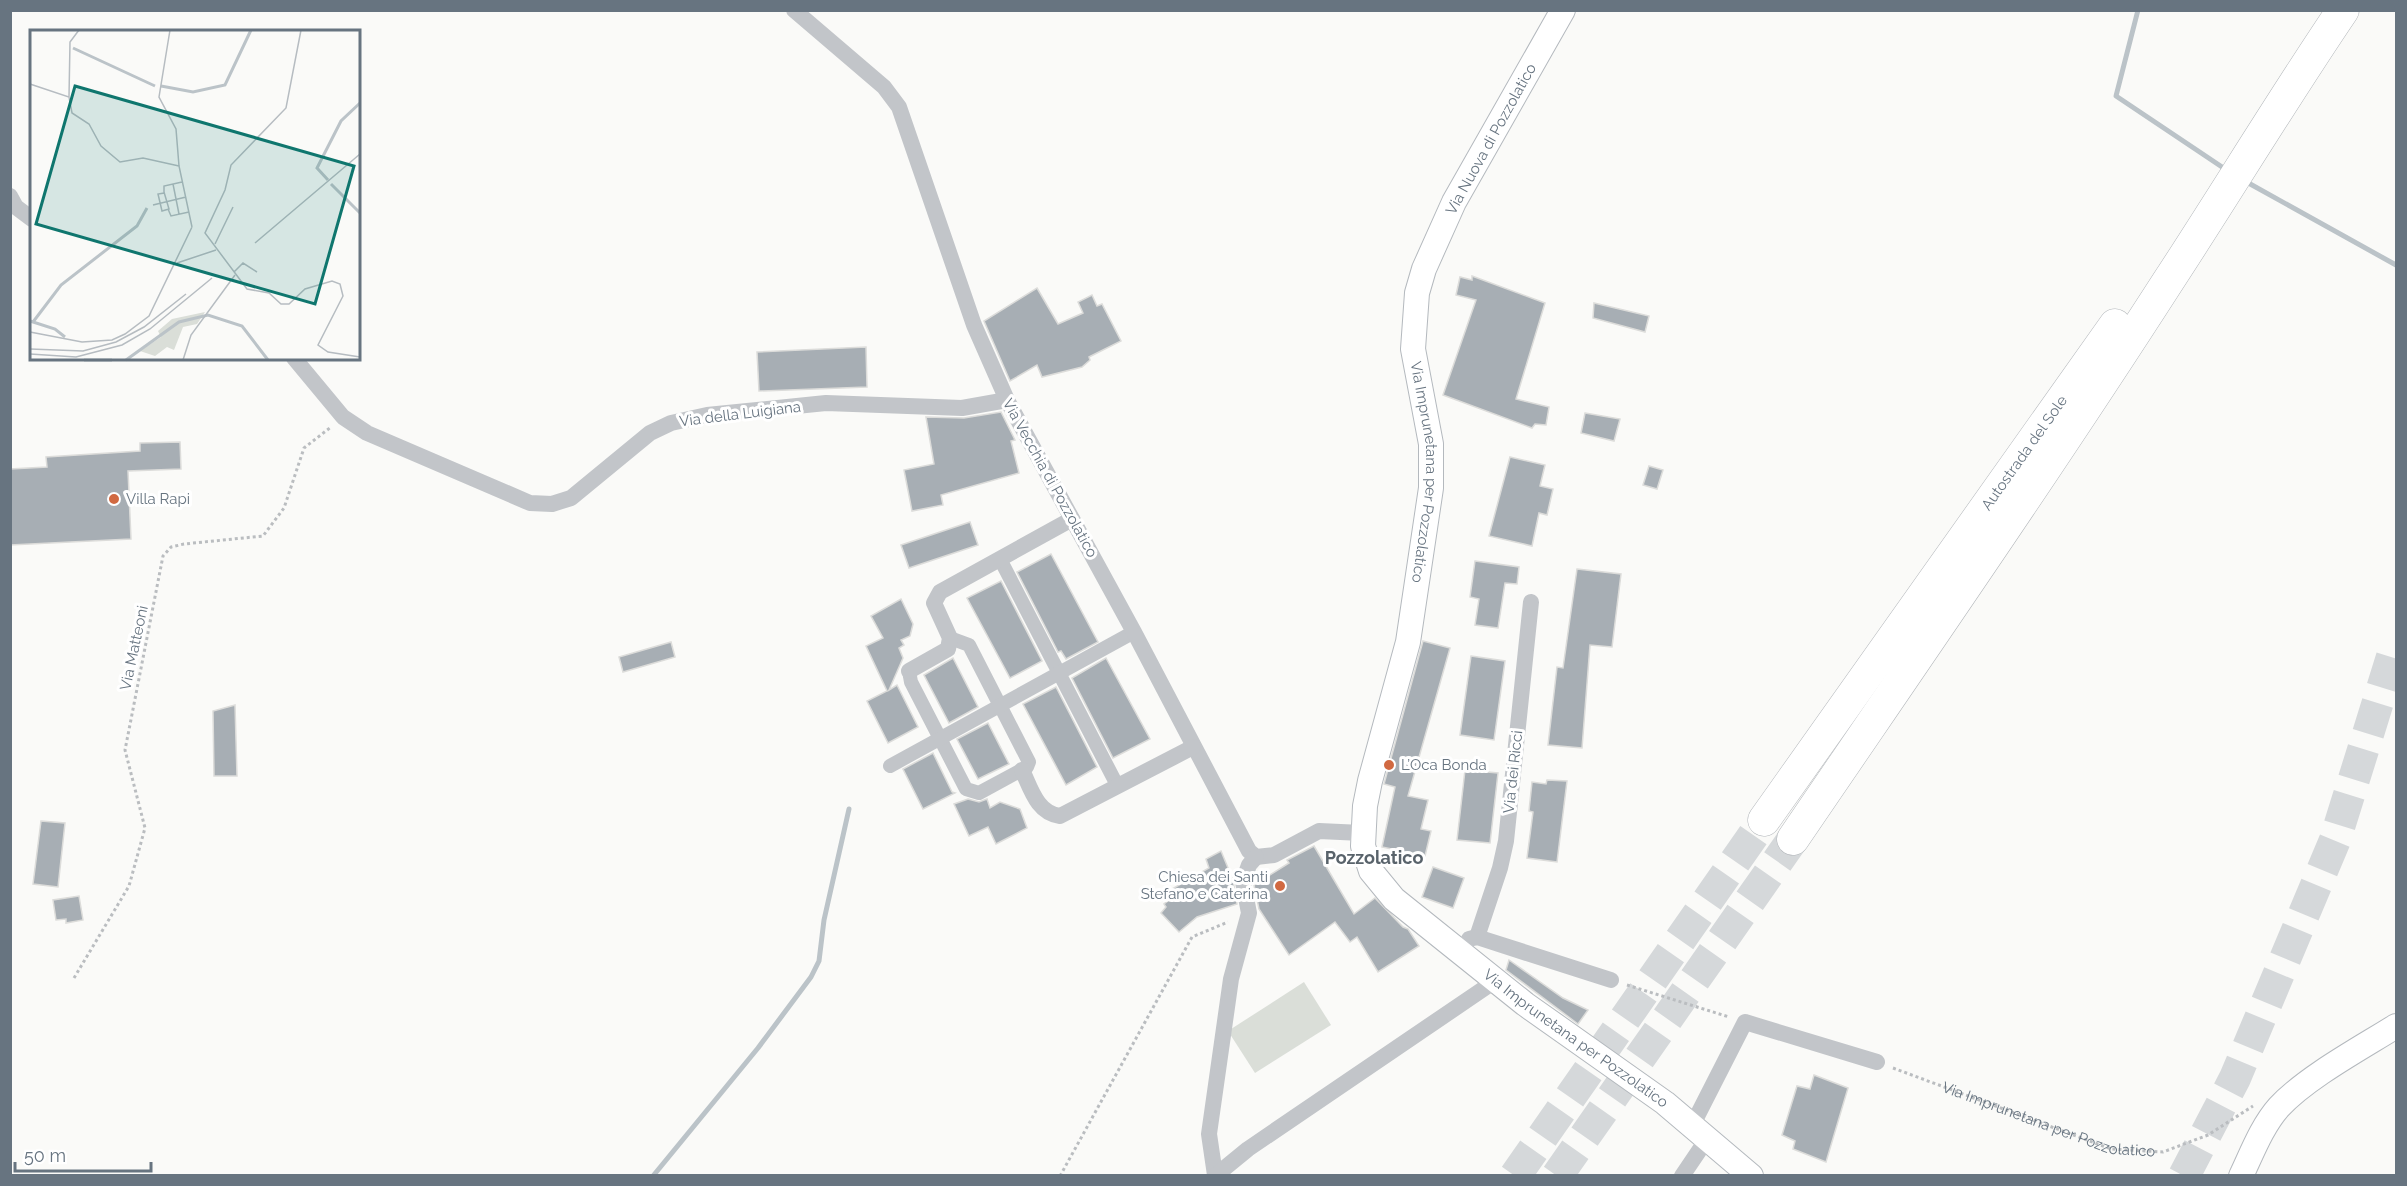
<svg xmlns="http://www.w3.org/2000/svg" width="2407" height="1186" viewBox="0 0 2407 1186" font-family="Raleway,sans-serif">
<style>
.green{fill:#daded8}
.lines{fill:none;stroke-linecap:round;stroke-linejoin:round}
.stream{stroke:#bbc3c8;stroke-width:5}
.building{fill:#a7aeb4;stroke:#dcdcda;stroke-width:1.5}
.motorway-tunnel{stroke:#d5d8da;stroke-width:32;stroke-dasharray:32 16;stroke-linecap:butt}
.secondary-casing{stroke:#b4b9be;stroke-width:26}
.motorway-casing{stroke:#b3b7bb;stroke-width:33}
.path{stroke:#babdc0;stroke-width:3;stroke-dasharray:3 3;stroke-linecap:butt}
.pedestrian{stroke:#c2c5c9;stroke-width:14}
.minor{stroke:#c2c5c9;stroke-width:16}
.secondary{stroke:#fff;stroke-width:24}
.motorway{stroke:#fff;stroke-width:32}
.poi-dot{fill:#d16941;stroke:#fff;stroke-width:2}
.labels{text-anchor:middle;stroke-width:6;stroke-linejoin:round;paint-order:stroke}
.street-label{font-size:15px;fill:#677480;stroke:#fff}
.poi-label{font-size:15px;fill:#677480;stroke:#fff;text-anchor:start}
.quarter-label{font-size:18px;font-weight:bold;fill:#59636b;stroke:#fff}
.inset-river{fill:none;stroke:#bbc3c8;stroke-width:3}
.inset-road{fill:none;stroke:#b6bcc1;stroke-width:1.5}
.view{fill:#0f766e;fill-opacity:0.15;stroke:#0f766e;stroke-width:3}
.inset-edge{fill:none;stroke:#677480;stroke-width:3}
</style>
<rect width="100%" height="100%" fill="#fafaf8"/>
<!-- green -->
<polygon class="green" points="1304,982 1331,1025 1255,1073 1228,1031"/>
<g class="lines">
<!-- stream -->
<g class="stream">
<polyline points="2138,10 2116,96 2228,171"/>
<polyline points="2243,180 2396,265"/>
<polyline points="653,1176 758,1048 811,977 819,961 824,920 849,809"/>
</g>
</g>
<!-- building -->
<g class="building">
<polygon points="1472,276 1545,303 1516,399 1549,407 1546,425 1535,424 1532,428 1443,395 1476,300 1456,295 1460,277 1472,280"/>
<polygon points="1037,288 1058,324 1083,313 1078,302 1092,295 1097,306 1102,304 1121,341 1089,357 1090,360 1082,367 1042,377 1037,365 1010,381 984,321"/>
<polygon points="1594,303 1649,316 1645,332 1593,318"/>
<polygon points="866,347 867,387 759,391 757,352"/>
<polygon points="1001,412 1015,440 1011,441 1019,473 941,495 943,505 912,511 904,470 934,464 926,417 964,418"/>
<polygon points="1585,413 1620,419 1614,441 1581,433"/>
<polygon points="180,442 181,469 128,471 131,539 10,545 10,469 47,467 46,457 140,451 140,443"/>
<polygon points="1510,457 1545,465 1540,486 1553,489 1547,515 1539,513 1532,546 1489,536"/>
<polygon points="1649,466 1663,470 1657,489 1643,485"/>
<polygon points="970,522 978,545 909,568 901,545"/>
<polygon points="1051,554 1098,642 1066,659 1061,651 1058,652 1017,572"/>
<polygon points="1475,561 1519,567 1517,584 1505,583 1498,628 1475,625 1479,599 1470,597"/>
<polygon points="1577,569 1621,574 1612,647 1590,645 1582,748 1548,745 1557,667 1563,668"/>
<polygon points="1001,581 1042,661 1010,678 967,598"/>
<polygon points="901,599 913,624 910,636 901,640 904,645 899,648 903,658 889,690 897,685 918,727 888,743 867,701 887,691 866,646 883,638 871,616"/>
<polygon points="1423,641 1450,648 1408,796 1428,800 1421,829 1431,831 1425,856 1382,847 1395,787 1384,784"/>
<polygon points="671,642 675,657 623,672 619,657"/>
<polygon points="1471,656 1505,661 1494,740 1460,735"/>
<polygon points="953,658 978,707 949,723 924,675"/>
<polygon points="1106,658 1150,739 1113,758 1072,678"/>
<polygon points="1056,687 1097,767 1066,785 1023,704"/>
<polygon points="235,705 237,776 214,776 213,711"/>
<polygon points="988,723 1009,764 978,779 957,739"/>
<polygon points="933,753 952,792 955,793 923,809 903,769"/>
<polygon points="1465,770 1498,773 1490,843 1457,840"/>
<polygon points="1547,780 1567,781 1557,862 1527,858 1533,812 1529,811 1532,782 1546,784"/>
<polygon points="968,799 979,802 987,799 990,808 1000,802 1020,809 1027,828 996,844 988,827 969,836 954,804"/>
<polygon points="41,821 65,823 58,887 33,884"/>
<polygon points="1314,846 1354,914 1375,898 1403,927 1408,929 1419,946 1378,972 1357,937 1350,942 1335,922 1289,955 1259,909 1254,885 1289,863 1287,860"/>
<polygon points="1221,851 1233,880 1237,904 1197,917 1179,932 1161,913 1166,907 1164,904 1169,900 1165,893 1209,868 1206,859"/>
<polygon points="1433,867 1464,878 1453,908 1422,897"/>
<polygon points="79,896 83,920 66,923 66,919 56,920 53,900"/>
<polygon points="1509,960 1563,998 1588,1010 1578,1024 1506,970"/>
<polygon points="1814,1075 1848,1088 1826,1162 1793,1149 1795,1141 1782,1135 1797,1086 1810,1089"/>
</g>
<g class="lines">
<!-- motorway-tunnel -->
<g class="motorway-tunnel">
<polyline points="1515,1176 1764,820"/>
<polyline points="1557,1176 1793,839"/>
<polyline points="2184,1176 2235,1078 2335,840 2396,644"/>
</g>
<defs>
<g id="secondary">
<path id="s2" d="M1563 10 1454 202 1424 269 1417 293 1413 349 1431 444V488L1408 642 1370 781 1365 806 1363 846 1371 871 1394 899 1525 1004 1665 1103 1751 1176"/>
<path d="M2241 1176C2252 1153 2262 1126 2279 1107 2307 1077 2361 1048 2396 1026"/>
</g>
<g id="motorway">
<path id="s3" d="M1764 820 2115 325"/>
<path d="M1793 839C1919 654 2046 471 2167 283 2226 193 2282 100 2343 10"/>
</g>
</defs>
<!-- secondary casing -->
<use href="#secondary" class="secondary-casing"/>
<!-- motorway casing -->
<use href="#motorway" class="motorway-casing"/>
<!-- path -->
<g class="path">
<polyline points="74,978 129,886 145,828 125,750 163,556 171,547 184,544 263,536 284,508 304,448 331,427"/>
<polyline points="1627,985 1729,1017"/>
<path id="s1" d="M1893 1068 2111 1149 2163 1152 2208 1135 2253 1106"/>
<polyline points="1060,1176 1192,937 1228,922"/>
</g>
<!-- pedestrian -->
<g class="pedestrian">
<polyline points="1000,559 1117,785"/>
<polyline points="909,671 911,682 966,789 979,793 1027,767 1029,762 969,645 950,638"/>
<polyline points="890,766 1134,632"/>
</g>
<!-- minor -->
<g class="minor">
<polyline points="794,10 884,87 899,107 974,325 1007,400 1134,632 1249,851 1256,857 1274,855 1319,831 1362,833"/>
<polyline points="10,196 16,207 32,219"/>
<polyline points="294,358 343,417 367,433 530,503 552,504 571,498 650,433 671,423 707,415 826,403 962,408 1007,400"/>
<polyline points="909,671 948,649 950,638 934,603 940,592 1072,519"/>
<path d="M1022 770C1031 789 1037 813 1060 816L1193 747"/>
<polyline points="1477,937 1500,868 1506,841 1531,602"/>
<polyline points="1469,939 1477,937 1611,980"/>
<polyline points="1692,1126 1745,1022 1877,1062"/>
<polyline points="1215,1175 1209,1134 1231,979 1249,913 1243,882 1249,865 1256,857"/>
<polyline points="1215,1176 1248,1149 1495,981"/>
<polyline points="1682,1176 1707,1139"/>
</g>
<!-- secondary -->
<use href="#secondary" class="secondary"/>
<!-- motorway -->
<use href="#motorway" class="motorway"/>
</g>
<!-- markers -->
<g class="poi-dot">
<circle cx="114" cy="499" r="6"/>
<circle cx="1389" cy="765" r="6"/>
<circle cx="1280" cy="886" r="6"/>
</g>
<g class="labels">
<!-- street labels -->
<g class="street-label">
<text transform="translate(1491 139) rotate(-61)" y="5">Via Nuova di Pozzolatico</text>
<text transform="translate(740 414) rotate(-7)" y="5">Via della Luigiana</text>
<text dy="5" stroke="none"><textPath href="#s3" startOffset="450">Autostrada del Sole</textPath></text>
<text dy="5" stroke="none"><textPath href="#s2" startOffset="500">Via Imprunetana per Pozzolatico</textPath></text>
<text transform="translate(1050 478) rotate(61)" y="5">Via Vecchia di Pozzolatico</text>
<text transform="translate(134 648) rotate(-78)" y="5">Via Matteoni</text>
<text transform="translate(1513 772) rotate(-84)" y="5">Via dei Ricci</text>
<text dy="5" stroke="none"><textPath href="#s2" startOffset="1173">Via Imprunetana per Pozzolatico</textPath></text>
<text dy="5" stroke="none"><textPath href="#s1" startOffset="165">Via Imprunetana per Pozzolatico</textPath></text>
</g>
<!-- poi labels -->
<g class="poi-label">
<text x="126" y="504">Villa Rapi</text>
<text x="1401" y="770">L’Oca Bonda</text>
<text x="1268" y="882" text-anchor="end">Chiesa dei Santi<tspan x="1268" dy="17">Stefano e Caterina</tspan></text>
</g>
<!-- quarter labels -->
<g class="quarter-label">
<text x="1374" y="864">Pozzolatico</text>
</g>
</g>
<!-- overview -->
<g transform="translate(30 30)">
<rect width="330" height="330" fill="#fafaf8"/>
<path d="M175 282 167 294 153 297 144 320 137 317 125 326 110 321 131 307 128 301 142 289Z" fill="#daded8"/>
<path class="inset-river" d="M43 18 125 56M131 56 163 62 195 55 221 0M298 150 287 138 311 91 330 73M301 154 330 183M0 291 25 299 35 307M3 292 31 255 107 196 117 178M54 330H82M96 330 149 292 178 285 212 296 238 330"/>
<path class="inset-road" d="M140 0 129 67 146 99 149 136 162 197M271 0 256 78 201 135 195 160 175 203 217 259 239 263 251 274H259L275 259 302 251 310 254 313 266 288 315 298 322 330 327M0 54 39 67 42 83 59 94 71 116 90 132 113 128 149 136M39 67 40 12 49 0M143 154 149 184M134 162 139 179 132 181 128 164 134 163V156L152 152M123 175 156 167M138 179 141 186 159 182M225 213 330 124M185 214 203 177M147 233 186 220M204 242 213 233 227 242M0 302 52 312 82 310 95 304 119 286 162 197M0 319 53 321 86 312 114 297 156 264M0 324 46 327 92 315 120 299 182 248M153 330 161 305 205 245"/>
<path class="view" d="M45 56 324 136 285 274 6 194Z"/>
<rect width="330" height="330" class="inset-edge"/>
</g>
<!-- border -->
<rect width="2407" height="1186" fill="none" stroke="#677480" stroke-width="24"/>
<!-- scale -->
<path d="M15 1162v9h136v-9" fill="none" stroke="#677480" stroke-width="3"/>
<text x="24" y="1162" font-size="18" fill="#677480" stroke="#ffffff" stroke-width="4.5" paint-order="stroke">50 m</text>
</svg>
